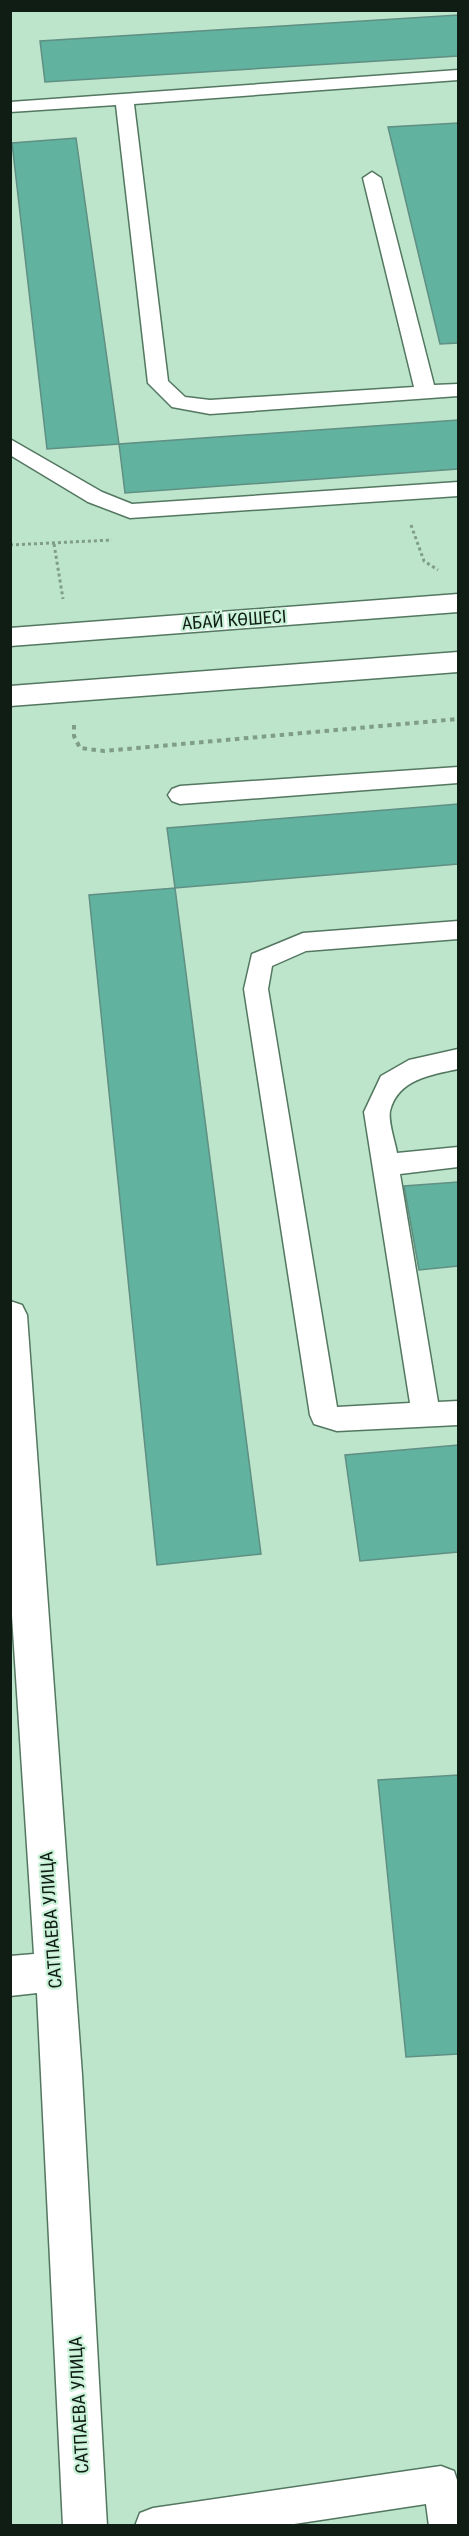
<svg xmlns="http://www.w3.org/2000/svg" width="469" height="2536" viewBox="0 0 469 2536" font-family="'Roboto Condensed',sans-serif">
<style>
.building{fill:#61b29f;stroke:#608f83;stroke-width:1.5}
.lines{fill:none;stroke-linecap:round;stroke-linejoin:round}
.service-casing{stroke:#537760;stroke-width:3}
.minor-casing{stroke:#537760;stroke-width:3}
.tertiary-casing{stroke:#537760;stroke-width:3}
.path-far1{stroke:#7f9d89;stroke-width:3;stroke-dasharray:3 3;stroke-linecap:butt}
.path{stroke:#7f9d89;stroke-width:4;stroke-dasharray:4.5 4.5;stroke-linecap:butt}
.service{fill:#fff;fill-rule:evenodd}
.minor{fill:#fff;fill-rule:evenodd}
.tertiary{fill:#fff;fill-rule:evenodd}
.labels{text-anchor:middle;stroke-width:4.5;stroke-linejoin:round;paint-order:stroke}
.street-label{font-size:18px;fill:#0f1d14;stroke:#caf2d8}
</style>
<rect width="100%" height="100%" fill="#bde5cb"/>
<!-- building -->
<g class="building">
<polygon points="458,15 458,56 45,82 40,41"/>
<polygon points="458,123 458,343 440,344 388,127"/>
<polygon points="76,138 119,444 47,449 12,143"/>
<polygon points="458,420 458,469 125,493 119,444"/>
<polygon points="458,804 458,864 175,888 167,828"/>
<polygon points="175,888 261,1554 157,1565 89,895"/>
<polygon points="458,1182 458,1266 419,1270 404,1186"/>
<polygon points="458,1445 458,1552 360,1561 345,1455"/>
<polygon points="458,1775 458,2054 406,2057 378,1780"/>
</g>
<g class="lines">
<defs>
<g id="service">
<polygon points="458,70 458,80 134,104 168,381 185,397 210,400 414,387 363,178 372,172 381,178 434,385 458,384 458,396 210,414 172,407 148,383 116,105 10,112 10,102"/>
<polygon points="10,439 102,492 132,504 458,482 458,496 130,518 88,502 10,455"/>
<polygon points="458,767 458,783 180,804 172,801 168,795 172,789 180,786"/>
<path d="M458 921V939L306 951 272 966 268 989 337 1407 410 1403 364 1112 381 1076 409 1060 458 1049V1069C431 1075 398 1079 390 1111 388 1122 395 1141 397 1153L458 1147V1167L400 1174 438 1402 458 1401V1425L337 1431 314 1424 310 1415 244 989 252 954 303 933Z"/>
<polygon points="441,2466 454,2471 458,2483 458,2526 429,2526 426,2504 281,2526 135,2526 140,2513 153,2508"/>
</g>
<polygon id="minor" points="10,1301 22,1305 27,1315 82,2075 107,2526 63,2526 37,1993 10,1996 10,1956 34,1954 10,1585"/>
<g id="tertiary">
<polygon points="458,594 458,612 10,646 10,628"/>
<polygon points="458,652 458,672 10,706 10,686"/>
</g>
</defs>
<!-- service casing -->
<use href="#service" class="service-casing"/>
<!-- minor casing -->
<use href="#minor" class="minor-casing"/>
<!-- tertiary casing -->
<use href="#tertiary" class="tertiary-casing"/>
<!-- path-far1 -->
<g class="path-far1">
<polyline points="411,525 424,561 438,570"/>
<polyline points="54,544 63,599"/>
<polyline points="10,545 112,540"/>
</g>
<!-- path -->
<polyline class="path" points="74,725 74,736 80,748 104,751 458,719"/>
<!-- service -->
<use href="#service" class="service"/>
<!-- minor -->
<use href="#minor" class="minor"/>
<!-- tertiary -->
<use href="#tertiary" class="tertiary"/>
</g>
<g class="labels">
<!-- street labels -->
<g class="street-label">
<text transform="translate(234 620) rotate(-4)" y="6">АБАЙ КӨШЕСІ</text>
<text transform="translate(51 1920) rotate(-94)" y="6">САТПАЕВА УЛИЦА</text>
<text transform="translate(79 2405) rotate(-93)" y="6">САТПАЕВА УЛИЦА</text>
</g>
</g>
<!-- border -->
<rect width="469" height="2536" fill="none" stroke="#0f1d14" stroke-width="24"/>
</svg>
